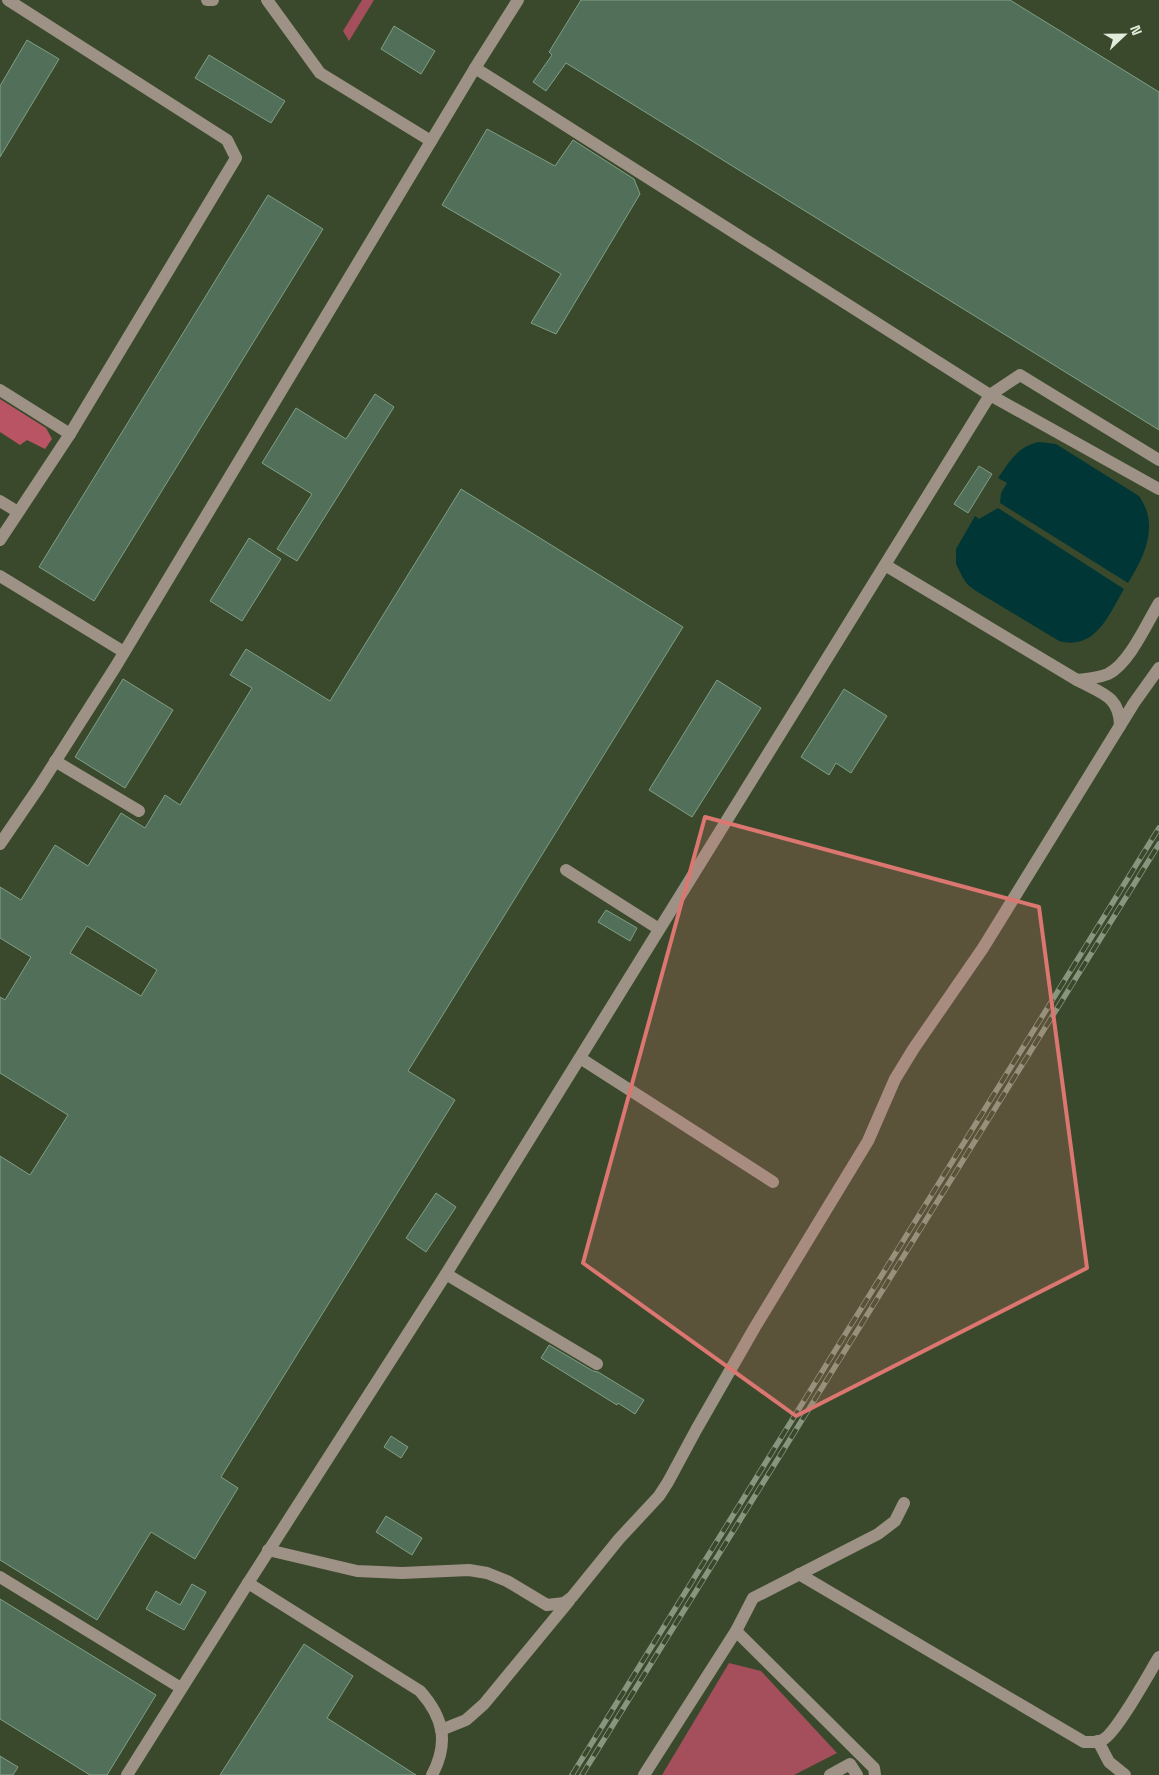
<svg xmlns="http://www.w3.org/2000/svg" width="1159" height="1775" viewBox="0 0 1159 1775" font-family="'Space Grotesk',sans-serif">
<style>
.green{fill:#a54e5c}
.forest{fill:#b95465}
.water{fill:#003736}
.building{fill:#527059;stroke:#7f9f86;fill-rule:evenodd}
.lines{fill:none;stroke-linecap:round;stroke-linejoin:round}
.minor{stroke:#9d9285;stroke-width:12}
.rail-casing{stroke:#89967f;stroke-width:5.5}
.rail{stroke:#3a492c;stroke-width:4;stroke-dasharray:11;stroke-linecap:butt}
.marked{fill:#db7670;fill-opacity:0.2;stroke:#db7670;stroke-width:4;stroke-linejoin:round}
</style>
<rect width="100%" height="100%" fill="#3a492c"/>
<!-- green -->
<g class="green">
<polygon points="362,0 374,0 349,41 343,31"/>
<polygon points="729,1663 761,1671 837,1753 794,1775 662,1775"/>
</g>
<!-- forest -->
<polygon class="forest" points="0,399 46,428 52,439 45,449 27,440 20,445 0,432"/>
<!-- water -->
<g class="water">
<path d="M1039 442 1056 444 1064 449 1139 496C1159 524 1146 554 1128 583L1000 503 1001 493 1007 483 998 478C1010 461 1018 446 1039 442Z"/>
<path d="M998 508 1124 589C1109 614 1096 651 1059 641L976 591 968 585 963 578 956 564V549L975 516 979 519Z"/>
</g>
<!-- building -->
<g class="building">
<polygon points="581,0 1010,0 1159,92 1159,430 566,63 546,91 533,82 552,55 549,52"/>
<polygon points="394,26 435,51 421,74 381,49"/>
<polygon points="27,40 59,59 0,157 0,86"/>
<polygon points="209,55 285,101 271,123 195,78"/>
<polygon points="487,129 555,166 573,140 634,179 640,194 556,334 531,323 561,274 442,205"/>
<polygon points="268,195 323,229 94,601 39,567"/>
<polygon points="375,394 394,407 297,561 277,549 312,494 262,463 296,408 346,439"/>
<polygon points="979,466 992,474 968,513 954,504"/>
<path d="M461 489 683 627 408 1071 455 1100 221 1477 238 1488 195 1559 151 1532 97 1620 0 1560V1156L30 1175 68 1115 0 1073V997L5 1000 31 957 0 938V887L21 900 55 845 88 866 121 813 145 828 165 795 180 805 252 688 230 675 246 649 330 701ZM87 926 157 970 141 996 70 953Z"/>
<polygon points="249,538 281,559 242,621 210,601"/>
<polygon points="123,679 173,710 125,788 75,757"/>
<polygon points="717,680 761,708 692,817 649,790"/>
<polygon points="844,689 887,716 851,773 836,763 829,775 801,757"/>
<polygon points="606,910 637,928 630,941 598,922"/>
<polygon points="436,1193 456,1207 426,1252 406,1238"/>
<polygon points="549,1345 593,1371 598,1372 644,1400 635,1414 618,1403 617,1405 541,1358"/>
<polygon points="391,1436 408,1447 401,1458 384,1447"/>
<polygon points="386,1516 422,1538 412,1555 376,1532"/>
<polygon points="192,1584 206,1592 184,1630 146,1609 156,1591 180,1605"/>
<polygon points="0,1599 156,1695 107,1775 90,1775 0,1719"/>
<polygon points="304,1644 353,1676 327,1718 416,1775 220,1775"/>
<polygon points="0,1756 18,1767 13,1775 0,1775"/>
</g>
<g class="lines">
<!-- minor -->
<g class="minor">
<polyline points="207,0 213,0"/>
<polyline points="267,0 320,73 431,141"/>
<polyline points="475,68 518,0"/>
<polyline points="0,390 70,434 236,158 227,140 8,0"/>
<polyline points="0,501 18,512"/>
<polyline points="0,540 70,434"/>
<path d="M885 565 1077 680C1088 679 1098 678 1108 674 1129 664 1147 623 1159 603"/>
<polyline points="0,576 124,652"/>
<path d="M1077 680C1101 693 1120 696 1120 726"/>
<polyline points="55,761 139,811"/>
<polyline points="0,844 39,787 116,666 475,68 990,395 1159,489"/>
<polyline points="566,870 659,929"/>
<polyline points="580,1058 773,1182"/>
<polyline points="446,1274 597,1364"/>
<polyline points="268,1550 357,1571 402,1573 469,1570 487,1573 507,1581 547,1605 564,1603 572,1597 619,1539 659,1496 668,1482 696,1430 755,1327 868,1141 895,1079 914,1048 983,948 1134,703 1159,668"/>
<path d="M799 1574 1084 1742C1091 1742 1098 1743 1104 1739 1118 1730 1148 1675 1159 1657"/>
<polyline points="0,1577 181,1688"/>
<path d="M248 1583 420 1691C444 1718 449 1743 432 1775"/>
<polyline points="736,1631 874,1768 875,1775"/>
<polyline points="441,1730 466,1720 484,1704 569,1601"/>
<polyline points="1098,1741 1109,1762 1125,1775"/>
<polyline points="127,1775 248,1583 446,1274 990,395 1020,375 1159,460"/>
<polyline points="644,1775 736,1631 753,1598 878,1534 895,1521 904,1503"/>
<polyline points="830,1775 850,1764 857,1775"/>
</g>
<defs>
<g id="rail">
<polyline points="572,1775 1159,828"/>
<polyline points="582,1775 1159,844"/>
</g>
</defs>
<!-- rail casing -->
<use href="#rail" class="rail-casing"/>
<!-- rail -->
<use href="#rail" class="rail"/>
</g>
<!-- marked area -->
<path class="marked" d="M705 817 1039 907 1087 1268 796 1416 583 1263Z"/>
<!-- north arrow -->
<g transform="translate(1124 35) rotate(68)" stroke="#3a492c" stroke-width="4" paint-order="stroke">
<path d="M0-4L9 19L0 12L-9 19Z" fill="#e2ecdb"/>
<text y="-8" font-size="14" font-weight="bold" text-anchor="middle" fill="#e2ecdb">N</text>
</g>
</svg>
